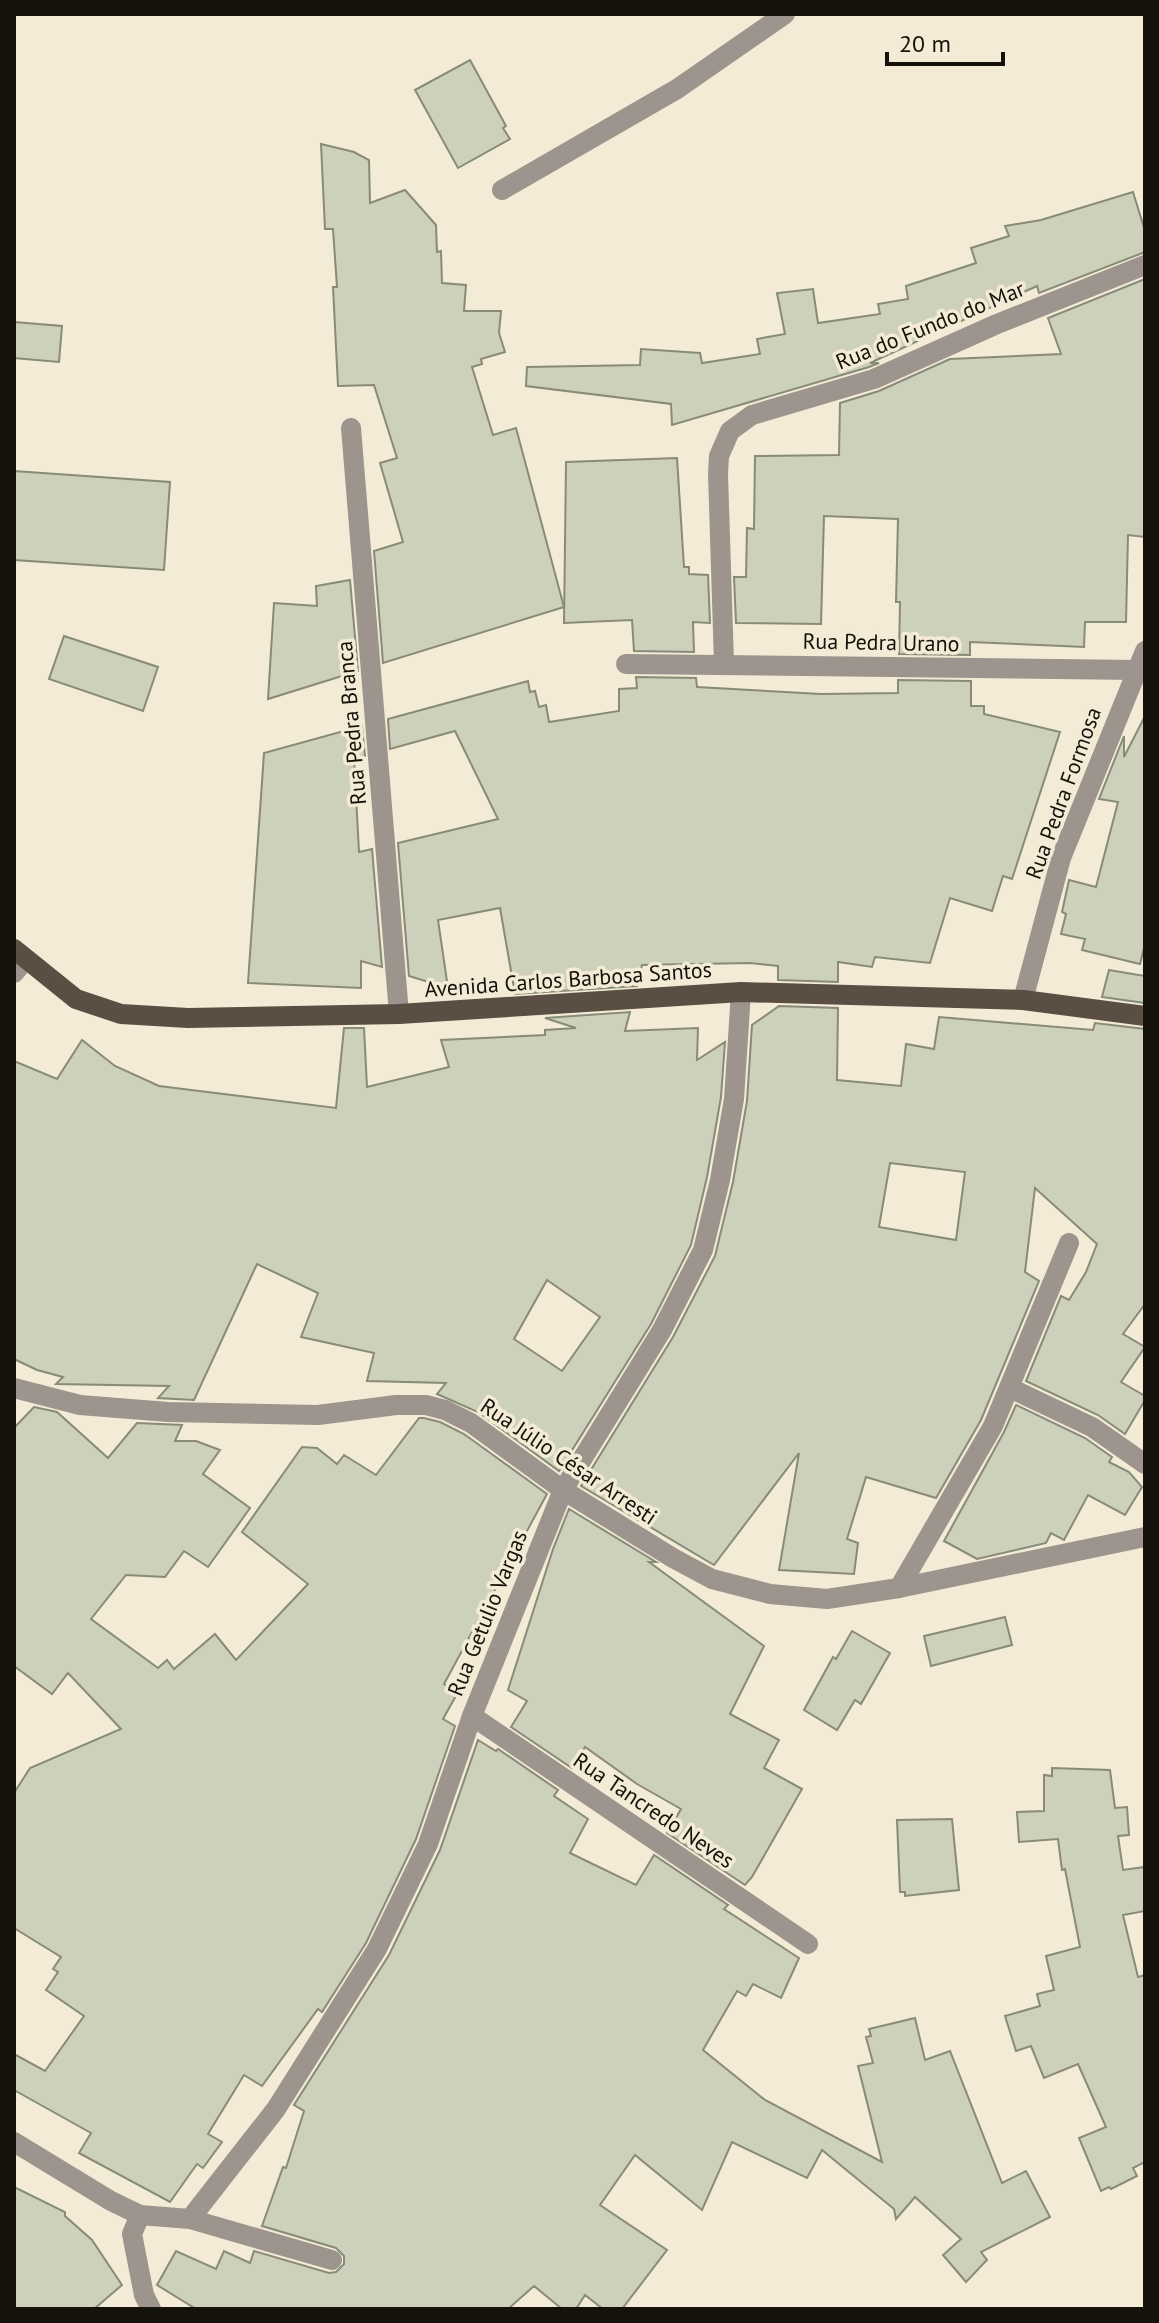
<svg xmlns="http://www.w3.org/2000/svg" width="1159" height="2323" viewBox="0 0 1159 2323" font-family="'PT Sans',sans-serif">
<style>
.building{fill:#cdd1bb;stroke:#878b77;stroke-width:2;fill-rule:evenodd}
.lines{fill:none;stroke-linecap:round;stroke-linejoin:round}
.minor{stroke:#9c948d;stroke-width:20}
.major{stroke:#5b4e42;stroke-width:20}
.labels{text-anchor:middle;stroke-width:7;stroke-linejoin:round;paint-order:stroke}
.street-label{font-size:22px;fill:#15120b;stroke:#f3ebd5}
</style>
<rect width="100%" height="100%" fill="#f3ebd5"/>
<!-- building -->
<g class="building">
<polygon points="470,60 506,126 503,128 510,139 458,168 415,90"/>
<polygon points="321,144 354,152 369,160 370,203 405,190 436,225 437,252 441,251 442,283 466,285 464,311 501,311 499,333 505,352 481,359 482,364 472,367 493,435 516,428 564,607 383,663 374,551 403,542 380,463 397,458 374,385 338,386 333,287 337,287 333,229 325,229"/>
<polygon points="1133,192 1145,231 1145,252 1039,293 1037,286 870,363 879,363 869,367 672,425 671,404 526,386 527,367 640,365 641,349 700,353 702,363 760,354 757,339 785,334 777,293 813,289 818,323 880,314 878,304 908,299 906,286 976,263 971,248 1009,236 1005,226 1041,220"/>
<polygon points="1145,279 1145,537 1128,535 1126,622 1085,622 1084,647 970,642 970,655 899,654 900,602 896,602 898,519 824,516 821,624 736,623 734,577 746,577 747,528 754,529 755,456 839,455 840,403 879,391 950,359 1061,354 1048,318"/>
<polygon points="14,322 62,326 59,362 14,358"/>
<polygon points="677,458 684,567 689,567 689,574 708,575 710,623 693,622 694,652 634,651 632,620 564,623 566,462"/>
<polygon points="14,471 170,482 164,570 14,560"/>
<polygon points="350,580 358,671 268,699 274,603 317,606 316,586"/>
<polygon points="64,636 158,667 143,711 49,679"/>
<polygon points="636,677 696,678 697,687 821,694 898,693 898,680 971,681 971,706 984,706 984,714 1060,732 1012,879 1003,876 992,911 950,898 930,963 875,957 872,967 838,962 838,982 778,980 778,966 750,963 642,965 637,986 515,994 500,908 438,920 448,988 409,976 398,843 498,819 455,731 390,749 388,719 528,681 530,692 535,691 539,707 546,705 549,722 619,711 619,689 637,688"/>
<polygon points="1145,716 1145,944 1140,964 1082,950 1085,939 1061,934 1066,914 1062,912 1069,880 1096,887 1118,802 1099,799 1124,736 1124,757"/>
<polygon points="362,726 365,756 354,758 359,852 372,849 382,967 361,961 361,988 248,983 264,753"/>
<polygon points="1109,970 1145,976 1145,1003 1102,997"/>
<path d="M779 1006 838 1008 837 1080 901 1086 906 1044 934 1049 939 1017 1093 1030 1095 1023 1145 1029V1304L1123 1334 1145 1347 1121 1382 1145 1396V1400L1125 1434 1098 1415 1026 1381 1061 1296 1069 1300 1086 1272 1097 1244 1035 1188 1025 1272 1039 1281 981 1420 936 1498 866 1477 847 1539 858 1543 854 1574 779 1570 799 1453 714 1565 581 1486 673 1337 715 1256 733 1182 747 1101 752 1025ZM890 1163 965 1172 956 1240 879 1227Z"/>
<path d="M630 1012 625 1031 698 1028 697 1060 725 1042 721 1097 707 1177 691 1245 651 1324 559 1471 478 1412 437 1394 446 1383 367 1381 374 1353 301 1337 318 1293 257 1264 194 1400 158 1398 169 1386 56 1384 63 1377 37 1370 14 1359V1061L57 1079 82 1040 115 1066 159 1086 336 1108 344 1028H364L367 1087 449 1067 441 1040 545 1035V1030L576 1028 545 1018ZM547 1280 600 1317 562 1371 514 1339Z"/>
<polygon points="1016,1405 1085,1438 1112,1457 1109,1462 1129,1472 1142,1487 1125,1515 1088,1495 1064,1540 1051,1533 1046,1543 977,1559 944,1541 1004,1432"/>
<polygon points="34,1407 57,1412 108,1458 137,1423 182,1425 175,1441 196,1441 220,1450 203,1474 250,1508 208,1567 184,1551 165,1577 126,1575 91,1619 158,1668 167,1660 174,1669 215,1634 236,1660 308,1584 242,1532 302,1447 317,1448 337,1464 344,1455 376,1475 419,1418 424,1418 440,1422 464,1434 547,1494 444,1684 457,1694 443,1719 455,1726 416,1839 366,1943 322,2012 318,2009 262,2086 244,2075 208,2134 222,2142 203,2168 197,2164 170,2202 79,2153 91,2133 14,2090 14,2054 45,2071 84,2016 46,1990 58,1972 53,1969 61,1957 14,1928 14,1793 30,1768 121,1729 68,1673 52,1694 14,1666 14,1428"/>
<polygon points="569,1509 656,1562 649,1562 764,1646 730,1714 779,1740 764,1768 802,1789 752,1877 745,1885 667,1833 681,1809 637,1784 585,1747 572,1768 511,1727 527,1701 508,1690 553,1549"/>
<polygon points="1005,1617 1012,1645 931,1666 924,1636"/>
<polygon points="852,1631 890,1653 861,1704 855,1700 837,1730 804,1710 833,1657 836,1659"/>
<polygon points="478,1740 496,1751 498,1749 558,1790 554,1796 588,1819 570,1853 636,1885 654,1855 728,1905 724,1909 799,1958 781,1998 753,1984 746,1996 737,1991 703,2050 765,2100 882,2162 858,2066 873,2063 866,2037 871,2036 869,2029 915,2018 925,2060 950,2051 1002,2183 1026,2171 1050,2217 981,2252 987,2260 966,2282 943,2255 961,2239 915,2197 896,2219 894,2209 822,2150 807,2178 732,2142 702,2210 635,2155 600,2205 667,2250 622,2309 603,2309 585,2295 576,2309 562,2309 534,2286 508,2309 196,2309 157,2285 176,2251 216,2269 224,2251 250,2263 254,2251 329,2273 336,2272 344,2264 344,2256 336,2248 262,2226 283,2167 286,2168 304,2111 294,2105 389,1955 440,1850"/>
<polygon points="1052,1768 1110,1770 1115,1808 1127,1807 1129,1835 1118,1836 1123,1870 1145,1867 1145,1911 1123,1915 1138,1977 1145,1975 1145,2162 1133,2168 1137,2176 1111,2189 1109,2187 1101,2191 1079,2138 1106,2127 1078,2064 1044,2078 1031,2046 1016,2051 1005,2016 1040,2006 1037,1994 1054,1990 1046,1956 1080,1947 1065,1869 1062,1870 1058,1839 1019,1842 1017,1812 1044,1811 1044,1775 1052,1776"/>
<polygon points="952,1819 959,1890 905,1896 905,1892 900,1892 897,1820"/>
<polygon points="14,2187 65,2212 65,2216 92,2240 122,2285 94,2309 14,2309"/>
</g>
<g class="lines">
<!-- minor -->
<g class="minor">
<polyline points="502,190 677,89 785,14"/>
<polyline points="351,428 399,1014"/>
<polyline points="724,663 718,474 719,456 730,431 752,415 874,379 997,324 1145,265"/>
<polyline points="626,664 1136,670"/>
<polyline points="14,973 25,960"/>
<polyline points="1023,1000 1061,858 1145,651"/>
<polyline points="14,1388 80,1405 168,1412 318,1415 396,1405 426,1405 445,1410 471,1423 563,1490 673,1558 712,1579 770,1594 827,1599 899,1588 1145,1537"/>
<polyline points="1010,1388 1092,1427 1145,1464"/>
<polyline points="899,1588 993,1426 1069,1243"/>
<polyline points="472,1716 808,1944"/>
<polyline points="14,2142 111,2201 140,2215 190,2219 332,2260"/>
<polyline points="140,2215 132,2234 144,2295 151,2309"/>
<polyline points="190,2219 276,2109 377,1949 428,1844 472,1716 563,1490 662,1330 703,1250 720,1180 734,1099 741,992"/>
</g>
<!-- major -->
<polyline class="major" points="14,949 76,999 121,1014 188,1018 399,1014 741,992 1023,1000 1145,1016"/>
</g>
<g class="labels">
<!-- street labels -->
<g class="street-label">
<text transform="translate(930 325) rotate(-22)" y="8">Rua do Fundo do Mar</text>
<text transform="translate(881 642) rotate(1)" y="8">Rua Pedra Urano</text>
<text transform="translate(351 723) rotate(-95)" y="8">Rua Pedra Branca</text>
<text transform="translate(1063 793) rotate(-70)" y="8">Rua Pedra Formosa</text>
<text transform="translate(568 979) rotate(-4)" y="8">Avenida Carlos Barbosa Santos</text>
<text transform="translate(569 1461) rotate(34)" y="8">Rua Júlio César Arresti</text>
<text transform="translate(487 1613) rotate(-68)" y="8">Rua Getulio Vargas</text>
<text transform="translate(654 1810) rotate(34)" y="8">Rua Tancredo Neves</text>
</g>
</g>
<!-- border -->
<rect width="1159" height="2323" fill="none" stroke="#15120b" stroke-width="32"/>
<!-- scale -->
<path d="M887 52v12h116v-12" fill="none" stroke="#15120b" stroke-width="4"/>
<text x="899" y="52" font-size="24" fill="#15120b" stroke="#f3ebd5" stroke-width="6" paint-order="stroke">20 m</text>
</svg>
